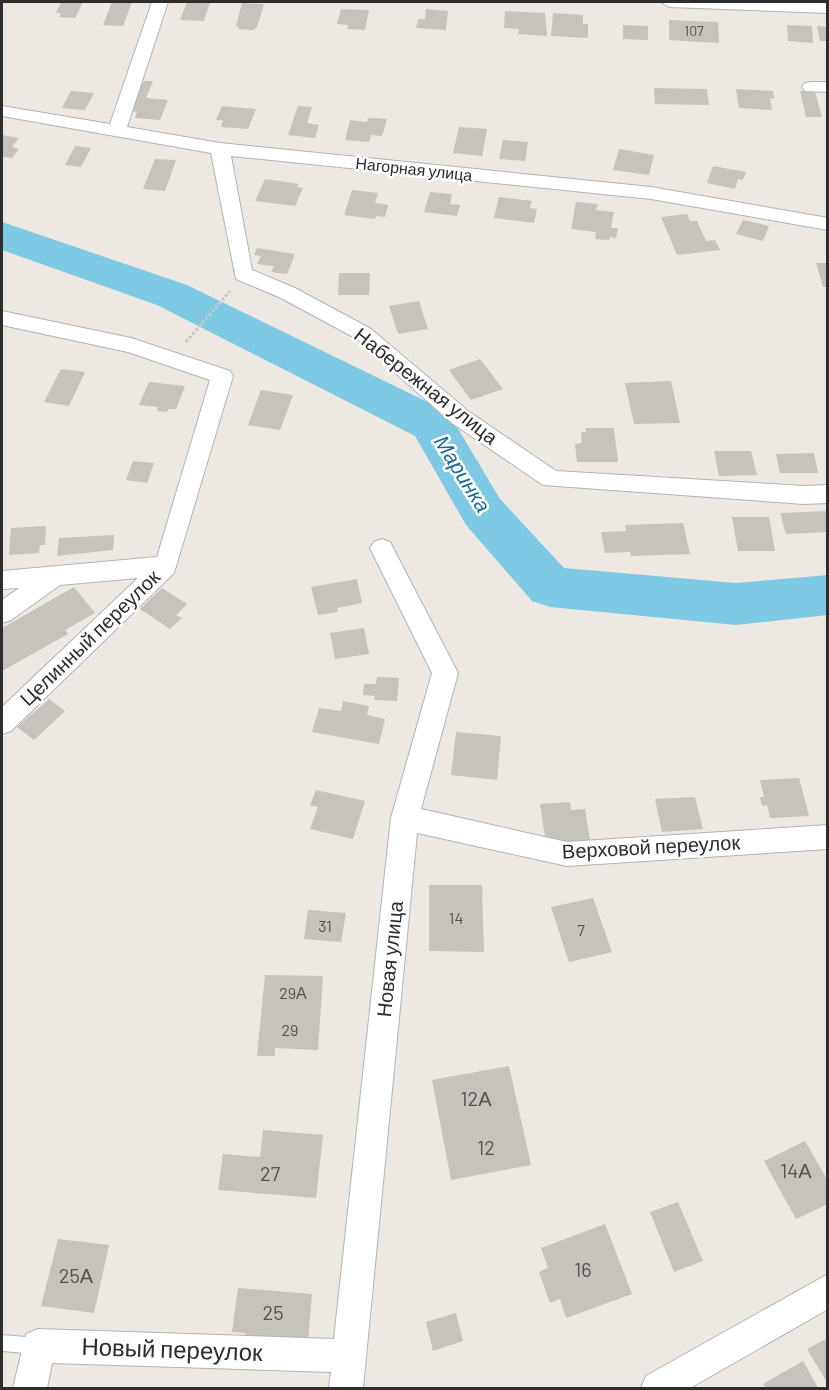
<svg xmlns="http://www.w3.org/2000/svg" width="829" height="1390" viewBox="0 0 829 1390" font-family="Barlow,sans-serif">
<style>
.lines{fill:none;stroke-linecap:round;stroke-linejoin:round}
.river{fill:#7ecae5;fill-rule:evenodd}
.building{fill:#c6c2bc}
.service-casing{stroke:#b1b3bc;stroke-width:2}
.minor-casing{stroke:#b1b3bc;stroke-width:2}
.path{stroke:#c8c8c8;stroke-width:3;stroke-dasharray:3 2;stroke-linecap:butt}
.service{fill:#fff;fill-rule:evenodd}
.minor{fill:#fff;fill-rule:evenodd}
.labels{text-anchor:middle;stroke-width:5;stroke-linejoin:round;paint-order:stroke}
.far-number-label{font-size:14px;fill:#535251}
.far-street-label{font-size:16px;fill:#2d2d2d;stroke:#fff}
.number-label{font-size:16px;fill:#535251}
.street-label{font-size:20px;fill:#2d2d2d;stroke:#fff}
.near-number-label{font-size:20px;fill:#535251}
.water-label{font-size:21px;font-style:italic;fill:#1a6a94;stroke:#fff}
.near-street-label{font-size:24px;fill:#2d2d2d;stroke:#fff}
</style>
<rect width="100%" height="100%" fill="#ede8e1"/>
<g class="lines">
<!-- river -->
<polygon class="river" points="2,222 187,285 448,412 500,499 564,568 736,583 828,575 828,615 736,625 550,607 532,601 466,525 415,436 157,305 2,250"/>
</g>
<!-- building -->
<g class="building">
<polygon points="61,2 83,2 75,18 59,17 61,13 56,13"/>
<polygon points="112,2 132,2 123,26 103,25"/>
<polygon points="187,2 210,2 204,21 180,20"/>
<polygon points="242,3 264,4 257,27 253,30 238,29 239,26 236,26"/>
<polygon points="341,9 369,10 365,30 347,29 348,25 337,24"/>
<polygon points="426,9 448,11 446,30 416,28 418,19 425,19"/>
<polygon points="505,11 545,13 547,36 518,34 519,29 504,28"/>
<polygon points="553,13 583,15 583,24 588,24 588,38 551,36"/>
<polygon points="669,20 718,22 719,43 669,40"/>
<polygon points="623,25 648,26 648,40 623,39"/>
<polygon points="787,25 812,26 813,43 788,41"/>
<polygon points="817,26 828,27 828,41 820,41"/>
<polygon points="144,81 153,81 146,98 168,100 160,120 135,118 137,112 130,111"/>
<polygon points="654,88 707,89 709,105 655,104"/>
<polygon points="736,89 773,91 774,99 770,98 772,110 739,108"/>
<polygon points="71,91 94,93 85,110 62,108"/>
<polygon points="800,91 815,92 822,117 806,117"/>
<polygon points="222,106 256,109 248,129 221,127 223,120 216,120"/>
<polygon points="298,106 312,107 307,123 319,125 315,138 288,135"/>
<polygon points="368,118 387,119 382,136 371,135 369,142 345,140 350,120 367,122"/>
<polygon points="459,127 487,129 482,156 453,153"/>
<polygon points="2,135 19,138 12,147 19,149 12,158 4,157 2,160"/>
<polygon points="503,140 528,142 525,161 499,159"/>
<polygon points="75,146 91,148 81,167 65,165"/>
<polygon points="619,149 654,155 649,175 613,170"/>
<polygon points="155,159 176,160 165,191 143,189"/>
<polygon points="713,166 746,172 743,180 738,179 735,189 707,183"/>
<polygon points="265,179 299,184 297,187 303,188 295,206 255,201"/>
<polygon points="352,190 378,193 375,203 388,205 385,217 376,216 375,219 344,215"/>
<polygon points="430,192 452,194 450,204 460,205 457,216 424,212"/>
<polygon points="499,197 532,201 530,208 537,209 534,223 494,218"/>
<polygon points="576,202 598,204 596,210 614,212 611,228 618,228 616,238 610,237 609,240 595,239 596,232 571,229"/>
<polygon points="687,214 690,221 697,221 706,241 715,240 720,250 677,255 661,217"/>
<polygon points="743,220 769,226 763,241 736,234"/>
<polygon points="257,248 295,254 287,274 271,272 274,266 257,264 261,256 254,255"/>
<polygon points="816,263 828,263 828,287 823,287"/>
<polygon points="339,273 370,273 369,295 338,295"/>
<polygon points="419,301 428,329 398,334 389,306"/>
<polygon points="480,359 503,389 471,400 449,370"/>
<polygon points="61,369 85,372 69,406 44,402"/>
<polygon points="671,381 680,423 634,424 625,383"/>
<polygon points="149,382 185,386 176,409 169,409 167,412 157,411 158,407 139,405"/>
<polygon points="261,390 293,395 280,430 248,425"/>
<polygon points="585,428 614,428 618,462 577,462 575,444 582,443 581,432 586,432"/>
<polygon points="714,451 751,451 757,475 719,476"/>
<polygon points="814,453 818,473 780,473 776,454"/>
<polygon points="133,461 154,463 147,483 126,480"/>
<polygon points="827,511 828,532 786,534 780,513"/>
<polygon points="732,517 769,517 775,551 738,551"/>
<polygon points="683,523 690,554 631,556 630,552 605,553 601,532 626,531 625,525"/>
<polygon points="46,526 45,545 40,545 39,553 9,555 11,528"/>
<polygon points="114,535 113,550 57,556 59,538"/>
<polygon points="357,579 362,603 337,608 338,612 318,615 311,587"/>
<polygon points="74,587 95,613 65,630 68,634 2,671 2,628"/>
<polygon points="162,588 187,604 176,615 182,618 170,629 140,609"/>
<polygon points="364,628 369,654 335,659 330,633"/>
<polygon points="377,677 399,678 397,701 374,700 375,696 363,695 364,684 376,684"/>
<polygon points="49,699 65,711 34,740 17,727"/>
<polygon points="343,701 369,706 367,715 385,719 379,744 312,732 319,708 341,711"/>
<polygon points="456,732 501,736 497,780 451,775"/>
<polygon points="799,778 809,816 770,818 767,805 762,806 760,797 764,797 760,780"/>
<polygon points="316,790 365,801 353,839 310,829 318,807 310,805"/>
<polygon points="695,797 703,829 662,832 655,799"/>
<polygon points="570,802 571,810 585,809 590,840 546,843 540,804"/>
<polygon points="429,885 482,885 484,952 429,951"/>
<polygon points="593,898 612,952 569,962 551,907"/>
<polygon points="308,910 346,913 341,942 304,939"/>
<polygon points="265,975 323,976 318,1050 275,1048 275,1056 257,1056"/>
<polygon points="509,1066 531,1165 451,1180 432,1080"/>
<polygon points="263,1130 323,1135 316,1198 218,1190 223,1154 260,1157"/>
<polygon points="805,1141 828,1181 828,1204 796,1219 764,1161"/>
<polygon points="678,1202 703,1261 674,1272 650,1212"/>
<polygon points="605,1224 632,1294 566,1318 560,1299 550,1303 539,1272 548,1268 541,1248"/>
<polygon points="58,1239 109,1245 94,1313 41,1306"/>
<polygon points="238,1288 312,1294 308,1341 246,1336 246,1333 232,1332"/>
<polygon points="456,1313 463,1341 433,1351 426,1322"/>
<polygon points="828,1338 828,1384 807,1349"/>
<polygon points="803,1361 818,1388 766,1388 763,1384"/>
</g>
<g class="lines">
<defs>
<polygon id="service" points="2,1335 38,1338 44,1340 46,1346 44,1352 38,1354 2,1351"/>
<g id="minor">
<polygon points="152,2 168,2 127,127 220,143 651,187 828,218 828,230 651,199 231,156 252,270 295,288 371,329 468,411 556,471 804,486 828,485 828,503 804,504 543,485 452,423 357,339 281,298 236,279 211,153 2,116 2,106 110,124"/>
<polygon points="661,2 828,3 828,13 669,7"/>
<polygon points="811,82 828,82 828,92 805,91 802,87 805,83"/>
<polygon points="2,311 131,338 230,371 233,376 174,573 11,731 2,734 2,707 138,578 60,585 11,620 2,623 2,600 19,588 2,589 2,571 157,557 210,380 128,352 2,325"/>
<polygon points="382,539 390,542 458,673 421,809 567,842 828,825 828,849 567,866 417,833 363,1388 329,1388 331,1372 52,1363 47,1388 13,1388 26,1334 38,1329 334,1339 391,818 432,673 370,548 374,542"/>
<polygon points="828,1274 828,1309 690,1388 641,1388 646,1376"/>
</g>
</defs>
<!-- service casing -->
<use href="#service" class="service-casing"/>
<!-- minor casing -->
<use href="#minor" class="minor-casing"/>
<!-- path -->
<polyline class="path" points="186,342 230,291"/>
<!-- service -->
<use href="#service" class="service"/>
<!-- minor -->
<use href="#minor" class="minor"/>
</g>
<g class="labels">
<!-- far-number labels -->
<g class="far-number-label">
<text x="694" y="36">107</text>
</g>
<!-- far-street labels -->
<g class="far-street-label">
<text transform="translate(414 169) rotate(6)" y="6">Нагорная улица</text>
</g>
<!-- number labels -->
<g class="number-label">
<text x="456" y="924">14</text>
<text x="325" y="932">31</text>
<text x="581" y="936">7</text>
<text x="293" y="999">29А</text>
<text x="290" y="1036">29</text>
</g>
<!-- street labels -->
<g class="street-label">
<text transform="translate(426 386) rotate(38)" y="7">Набережная улица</text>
<text transform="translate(90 638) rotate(-44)" y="7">Целинный переулок</text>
<text transform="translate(651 847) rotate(-3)" y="7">Верховой переулок</text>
<text transform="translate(390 959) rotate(-84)" y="7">Новая улица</text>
</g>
<!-- near-number labels -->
<g class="near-number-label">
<text x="476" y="1106">12А</text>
<text x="486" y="1155">12</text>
<text x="796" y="1178">14А</text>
<text x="270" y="1181">27</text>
<text x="583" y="1277">16</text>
<text x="76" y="1283">25А</text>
<text x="273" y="1320">25</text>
</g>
<!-- water labels -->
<g class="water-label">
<text transform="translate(462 474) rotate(58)" y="7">Маринка</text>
</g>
<!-- near-street labels -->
<g class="near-street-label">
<text transform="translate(172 1350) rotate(2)" y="8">Новый переулок</text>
</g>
</g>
<!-- border -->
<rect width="829" height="1390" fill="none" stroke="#2d2d2d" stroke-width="6"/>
</svg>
